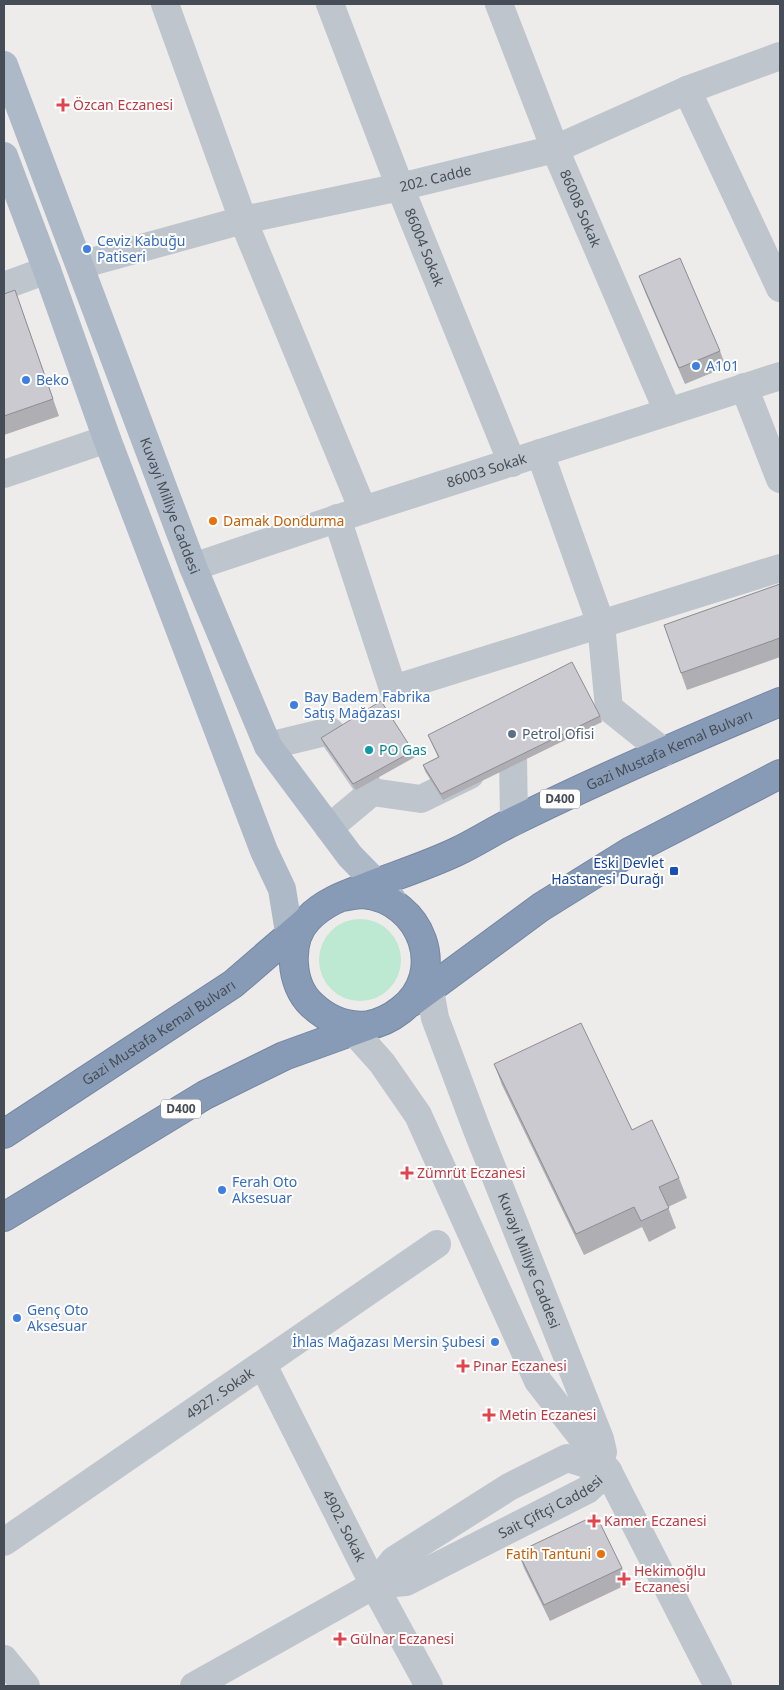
<svg xmlns="http://www.w3.org/2000/svg" width="784" height="1690" viewBox="0 0 784 1690" font-family="'Noto Sans',sans-serif">
<style>
.green{fill:#bde8d1}
.lines{fill:none;stroke-linecap:round;stroke-linejoin:round}
.highway-casing{stroke:#7386a1;stroke-width:30}
.minor{stroke:#bec5cc;stroke-width:28}
.major{stroke:#aeb9c8;stroke-width:28}
.highway{stroke:#889bb6;stroke-width:28}
.wall{fill:#aeaeb3}
.building{fill:#cacad0;stroke:#8d8d92}
.health-dot{fill:#e0444e;stroke:#fff;stroke-width:2}
.shop-dot{fill:#3f7fe0;stroke:#fff;stroke-width:2}
.food-dot{fill:#e8710a;stroke:#fff;stroke-width:2}
.service-dot{fill:#5c6f8a;stroke:#fff;stroke-width:2}
.culture-dot{fill:#0f9aa8;stroke:#fff;stroke-width:2}
.transit-dot{fill:#1a4fb4;stroke:#fff;stroke-width:2}
.labels{text-anchor:middle;stroke-width:4;stroke-linejoin:round;paint-order:stroke}
.shield{fill:#fff;stroke:#7e8289;stroke-width:1}
.shield-label{font-size:12px;font-weight:bold;fill:#464d56}
.health-label{font-size:14px;fill:#be3a42;stroke:#fff;text-anchor:start}
.street-label{font-size:14px;fill:#464d56;stroke:#fff}
.shop-label{font-size:14px;fill:#366cbe;stroke:#fff;text-anchor:start}
.food-label{font-size:14px;fill:#c56008;stroke:#fff;text-anchor:start}
.service-label{font-size:14px;fill:#4e5e75;stroke:#fff;text-anchor:start}
.culture-label{font-size:14px;fill:#0d838f;stroke:#fff;text-anchor:start}
.transit-label{font-size:14px;fill:#164399;stroke:#fff;text-anchor:end}
</style>
<rect width="100%" height="100%" fill="#eeeceb"/>
<!-- green -->
<circle class="green" cx="360" cy="960" r="41"/>
<g class="lines">
<defs>
<g id="highway">
<path id="s10" d="M341 897C348 896 356 894 363 894 422 899 449 973 401 1010 392 1017 381 1023 369 1025 348 1028 328 1020 312 1005 290 985 287 941 308 919 324 902 345 895 366 887 397 875 429 865 458 851 477 842 495 830 514 821 601 778 691 739 780 702"/>
<polyline points="412,1002 541,907 631,851 780,774"/>
<path id="s11" d="M4 1134 233 984 305 922"/>
<polyline points="4,1217 205,1095 284,1056 367,1026"/>
</g>
</defs>
<!-- highway casing -->
<use href="#highway" class="highway-casing"/>
<!-- minor -->
<g class="minor">
<polyline points="165,4 243,220 363,510"/>
<path id="s1" d="M330 4 400 187 512 463"/>
<path id="s2" d="M499 4 555 149 668 412"/>
<polyline points="687,90 780,288"/>
<path id="s3" d="M80 265 243 220 400 187 555 149 687 90 780 56"/>
<polyline points="4,286 47,270"/>
<polyline points="744,387 780,479"/>
<polyline points="540,453 601,624 609,708 664,752"/>
<polyline points="4,474 107,439"/>
<polyline points="337,518 393,689 780,568"/>
<path id="s4" d="M193 567 363 510 780 376"/>
<polyline points="268,746 330,731 372,792 329,828"/>
<polyline points="513,754 514,821"/>
<polyline points="372,792 421,799 470,775"/>
<path id="s5" d="M426 968 435 1018 477 1130 600 1439 603 1452"/>
<polyline points="348,1025 382,1063 418,1115 538,1381 608,1471 718,1686"/>
<path id="s6" d="M263 1365 374 1585 429 1686"/>
<path id="s7" d="M4 1542 437 1244"/>
<path id="s8" d="M374 1585 406 1582 587 1490 608 1471"/>
<polyline points="4,1659 26,1686"/>
<polyline points="194,1686 374,1585 394,1560 509,1487 567,1458 608,1471"/>
</g>
<!-- major -->
<g class="major">
<path id="s9" d="M4 65 193 567 268 746 350 856 392 899"/>
<polyline points="4,156 47,270 107,439 264,851 282,889 293,957"/>
</g>
<!-- highway -->
<use href="#highway" class="highway"/>
</g>
<!-- wall -->
<g class="wall">
<polygon points="639,276 720,351 726,367 685,384 645,292"/>
<polygon points="15,290 59,416 4,435 4,294"/>
<polygon points="780,584 780,657 687,690 664,625"/>
<polygon points="600,716 602,722 443,800 425,771 423,765 438,757 428,735"/>
<polygon points="321,738 413,751 415,757 356,790 323,743"/>
<polygon points="494,1064 632,1130 679,1178 687,1198 668,1207 676,1228 649,1242 642,1227 584,1255 502,1085"/>
<polygon points="518,1552 622,1568 628,1584 550,1621 524,1568"/>
</g>
<!-- building -->
<g class="building">
<polygon points="680,258 720,351 679,368 639,276"/>
<polygon points="15,290 53,399 4,416 4,294"/>
<polygon points="780,584 780,638 681,673 664,625"/>
<polygon points="572,662 600,716 441,794 423,765 439,757 428,735"/>
<polygon points="381,701 413,751 353,784 321,738"/>
<polygon points="581,1023 632,1130 652,1120 679,1178 659,1187 669,1208 641,1221 634,1207 576,1234 494,1064"/>
<polygon points="596,1515 622,1568 544,1605 518,1552"/>
</g>
<!-- markers -->
<g class="health-dot">
<path d="M60.5 97.5h5v5h5v5h-5v5h-5v-5h-5v-5h5z"/>
<path d="M404.5 1165.5h5v5h5v5h-5v5h-5v-5h-5v-5h5z"/>
<path d="M460.5 1358.5h5v5h5v5h-5v5h-5v-5h-5v-5h5z"/>
<path d="M486.5 1407.5h5v5h5v5h-5v5h-5v-5h-5v-5h5z"/>
<path d="M591.5 1513.5h5v5h5v5h-5v5h-5v-5h-5v-5h5z"/>
<path d="M621.5 1571.5h5v5h5v5h-5v5h-5v-5h-5v-5h5z"/>
<path d="M337.5 1631.5h5v5h5v5h-5v5h-5v-5h-5v-5h5z"/>
</g>
<g class="shop-dot">
<circle cx="87" cy="249" r="5"/>
<circle cx="696" cy="366" r="5"/>
<circle cx="26" cy="380" r="5"/>
<circle cx="294" cy="705" r="5"/>
<circle cx="222" cy="1190" r="5"/>
<circle cx="17" cy="1318" r="5"/>
<circle cx="495" cy="1342" r="5"/>
</g>
<g class="food-dot">
<circle cx="213" cy="521" r="5"/>
<circle cx="601" cy="1554" r="5"/>
</g>
<circle class="service-dot" cx="512" cy="734" r="5"/>
<circle class="culture-dot" cx="369" cy="750" r="5"/>
<rect class="transit-dot" x="669" y="866" width="10" height="10" rx="2.5"/>
<g class="labels">
<!-- shield labels -->
<g class="shield">
<rect x="540" y="789.5" width="40" height="19" rx="4"/>
<rect x="161" y="1099.5" width="40" height="19" rx="4"/>
</g>
<g class="shield-label">
<text x="560" y="803">D400</text>
<text x="181" y="1113">D400</text>
</g>
<!-- health labels -->
<g class="health-label">
<text x="73" y="110">Özcan Eczanesi</text>
<text x="417" y="1178">Zümrüt Eczanesi</text>
<text x="473" y="1371">Pınar Eczanesi</text>
<text x="499" y="1420">Metin Eczanesi</text>
<text x="604" y="1526">Kamer Eczanesi</text>
<text x="634" y="1576">Hekimoğlu<tspan x="634" dy="16">Eczanesi</tspan></text>
<text x="350" y="1644">Gülnar Eczanesi</text>
</g>
<!-- street labels -->
<g class="street-label">
<text dy="5" stroke="none"><textPath href="#s3" startOffset="366">202. Cadde</textPath></text>
<text dy="5" stroke="none"><textPath href="#s2" startOffset="220">86008 Sokak</textPath></text>
<text dy="5" stroke="none"><textPath href="#s1" startOffset="261">86004 Sokak</textPath></text>
<text dy="5" stroke="none"><textPath href="#s4" startOffset="309">86003 Sokak</textPath></text>
<text dy="5" stroke="none"><textPath href="#s9" startOffset="471">Kuvayi Milliye Caddesi</textPath></text>
<text dy="5" stroke="none"><textPath href="#s10" startOffset="772">Gazi Mustafa Kemal Bulvarı</textPath></text>
<text dy="5" stroke="none"><textPath href="#s11" startOffset="185">Gazi Mustafa Kemal Bulvarı</textPath></text>
<text dy="5" stroke="none"><textPath href="#s5" startOffset="311">Kuvayi Milliye Caddesi</textPath></text>
<text dy="5" stroke="none"><textPath href="#s7" startOffset="262">4927. Sokak</textPath></text>
<text dy="5" stroke="none"><textPath href="#s8" startOffset="195">Sait Çiftçi Caddesi</textPath></text>
<text dy="5" stroke="none"><textPath href="#s6" startOffset="180">4902. Sokak</textPath></text>
</g>
<!-- shop labels -->
<g class="shop-label">
<text x="97" y="246">Ceviz Kabuğu<tspan x="97" dy="16">Patiseri</tspan></text>
<text x="706" y="371">A101</text>
<text x="36" y="385">Beko</text>
<text x="304" y="702">Bay Badem Fabrika<tspan x="304" dy="16">Satış Mağazası</tspan></text>
<text x="232" y="1187">Ferah Oto<tspan x="232" dy="16">Aksesuar</tspan></text>
<text x="27" y="1315">Genç Oto<tspan x="27" dy="16">Aksesuar</tspan></text>
<text x="485" y="1347" text-anchor="end">İhlas Mağazası Mersin Şubesi</text>
</g>
<!-- food labels -->
<g class="food-label">
<text x="223" y="526">Damak Dondurma</text>
<text x="591" y="1559" text-anchor="end">Fatih Tantuni</text>
</g>
<!-- service labels -->
<g class="service-label">
<text x="522" y="739">Petrol Ofisi</text>
</g>
<!-- culture labels -->
<g class="culture-label">
<text x="379" y="755">PO Gas</text>
</g>
<!-- transit labels -->
<g class="transit-label">
<text x="664" y="868">Eski Devlet<tspan x="664" dy="16">Hastanesi Durağı</tspan></text>
</g>
</g>
<!-- border -->
<rect width="784" height="1690" fill="none" stroke="#464d56" stroke-width="10"/>
</svg>
